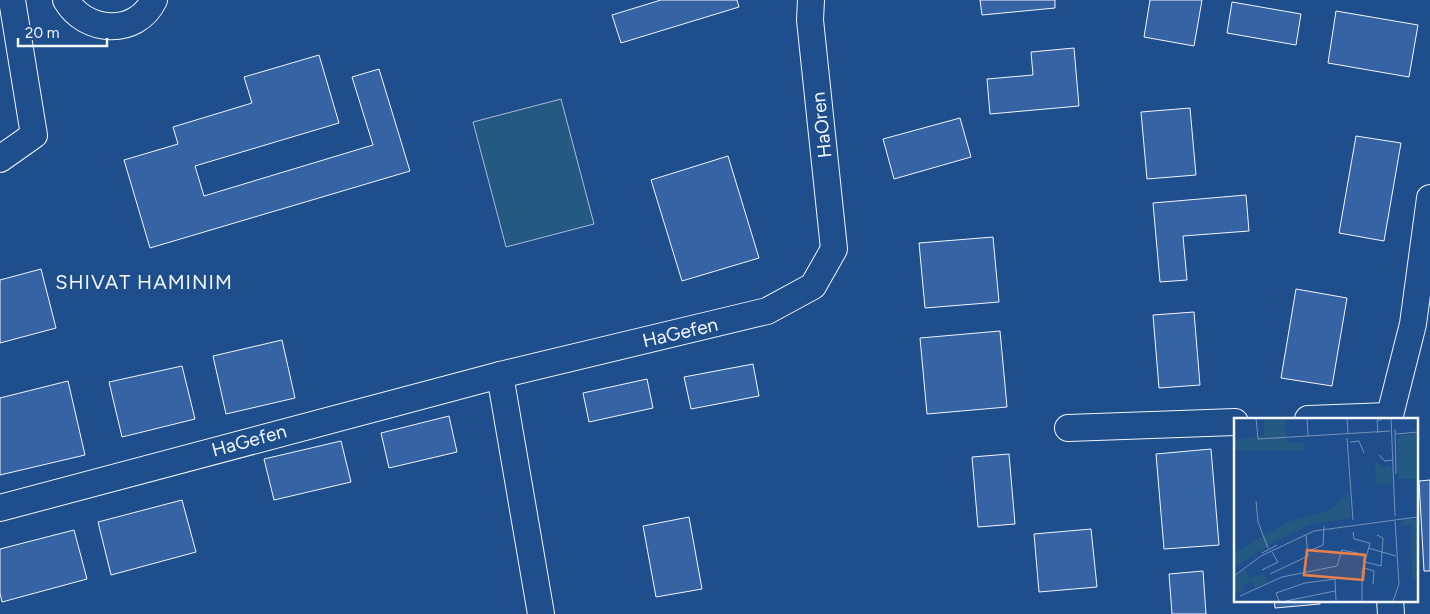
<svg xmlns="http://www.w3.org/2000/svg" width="1430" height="614" viewBox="0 0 1430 614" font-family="Figtree,sans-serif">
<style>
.green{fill:#245a82;stroke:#a8bbd7}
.building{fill:#3563a3;stroke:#f2f6ff}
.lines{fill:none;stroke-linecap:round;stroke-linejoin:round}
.street-casing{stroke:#f2f6ff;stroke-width:28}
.street{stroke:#1f4e8c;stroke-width:26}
.labels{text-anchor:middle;stroke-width:4;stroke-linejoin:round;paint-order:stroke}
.street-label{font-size:19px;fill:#f2f6ff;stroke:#1f4e8c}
.neighbourhood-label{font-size:20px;letter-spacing:1px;fill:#f2f6ff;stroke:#1f4e8c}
.inset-road{fill:none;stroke:#7391ba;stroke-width:1}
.view{fill:#ea8049;fill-opacity:0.15;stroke:#ea8049;stroke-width:2.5}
.inset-edge{fill:none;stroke:#f2f6ff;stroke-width:2.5}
</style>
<rect width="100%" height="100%" fill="#1f4e8c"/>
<!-- green -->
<polygon class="green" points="561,99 594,224 506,247 473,122"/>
<!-- building -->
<g class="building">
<polygon points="661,0 737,0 739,7 621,43 612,15"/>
<polygon points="980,0 1055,0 1055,8 982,15"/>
<polygon points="1150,0 1202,0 1194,46 1144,37"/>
<polygon points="1232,2 1301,14 1296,45 1227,33"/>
<polygon points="1336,11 1418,25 1409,77 1328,63"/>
<polygon points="1074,48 1079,106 990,114 987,79 1033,75 1031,52"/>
<polygon points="319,55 339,123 195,166 204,196 373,145 352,77 379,69 410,171 150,248 124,160 178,144 173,127 252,103 244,77"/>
<polygon points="1190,108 1196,175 1147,179 1141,112"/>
<polygon points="960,118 971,157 894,179 883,139"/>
<polygon points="1356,136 1401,143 1384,241 1339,233"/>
<polygon points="728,156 759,258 682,281 651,180"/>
<polygon points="1246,195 1249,231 1183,236 1187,280 1160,282 1153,203"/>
<polygon points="993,237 999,302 925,308 919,243"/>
<polygon points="41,269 56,328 0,343 0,280"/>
<polygon points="1296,289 1347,298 1332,386 1281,378"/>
<polygon points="1194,312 1200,385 1159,388 1153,315"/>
<polygon points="1000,331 1007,407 927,414 920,338"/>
<polygon points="282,340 295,398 226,414 213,356"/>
<polygon points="753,364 759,396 691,409 684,377"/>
<polygon points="182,366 195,419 122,437 109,382"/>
<polygon points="647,379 653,408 589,422 583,393"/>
<polygon points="68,381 85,455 0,475 0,398"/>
<polygon points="449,416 457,452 389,468 381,433"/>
<polygon points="341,441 351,482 274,500 264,459"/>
<polygon points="1211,449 1219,545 1164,549 1156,454"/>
<polygon points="1009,454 1015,524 978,527 972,457"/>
<polygon points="1430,480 1430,571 1424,571 1419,481"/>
<polygon points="182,500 196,552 111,575 98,522"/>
<polygon points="689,517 702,589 656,597 643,526"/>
<polygon points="1091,529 1097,587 1039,592 1034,534"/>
<polygon points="74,530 87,579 2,602 0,593 0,549"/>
<polygon points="1203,571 1206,614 1172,614 1169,574"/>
<polygon points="1274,600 1320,600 1320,604 1275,608"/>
</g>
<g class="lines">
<defs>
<g id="street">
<path d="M66 0C85 33 136 37 154 0"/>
<polyline points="0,159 34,135 12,0"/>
<polyline points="500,375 541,614"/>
<polyline points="1308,419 1389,416"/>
<polyline points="1389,419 1413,324 1430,198"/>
<polyline points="1068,428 1235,422"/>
<polyline points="0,508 500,375 767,311 813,286 834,249 810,20 811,0"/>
<polyline points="1390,600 1391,614"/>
</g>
</defs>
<!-- street casing -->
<use href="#street" class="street-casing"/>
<!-- street -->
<use href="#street" class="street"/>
</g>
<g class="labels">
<!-- street labels -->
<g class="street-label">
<text transform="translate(821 125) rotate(-96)" y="7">HaOren</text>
<text transform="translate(680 332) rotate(-13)" y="7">HaGefen</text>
<text transform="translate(249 440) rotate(-15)" y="7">HaGefen</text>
</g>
<!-- neighbourhood labels -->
<g class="neighbourhood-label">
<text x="144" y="289">SHIVAT HAMINIM</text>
</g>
</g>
<!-- overview -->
<g transform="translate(1234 418)">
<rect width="184" height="184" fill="#1f4e8c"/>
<path d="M30 0H57L52 3V24L69 25 70 33 0 32V22L30 17ZM182 16V61H164L163 22 166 17ZM141 42 149 49 157 48 158 65 142 66ZM115 74 117 100 77 106 35 127 0 150V135L53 104 96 92ZM184 101V160H178L177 107H165L169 102ZM10 152 16 160 30 156 33 164 21 170 18 163 10 167 8 163 11 173 4 176 0 171V160Z" fill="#245a82"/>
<path class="inset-road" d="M22 0 24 21 74 18M73 0 74 18M113 0 114 15M157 0 161 98M161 11 162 56M144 15 143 2H148M162 16 184 14M74 18 156 13M113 20 119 102M116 24 125 23 130 35M145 37 151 43 159 42M22 83 24 104 34 130M161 102 184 99M119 114 120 121 136 125 128 154V183M89 127 90 108M134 130 162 138M75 133 89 127M28 135 43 127M131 144 147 148 149 120 143 117M130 150 140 153 139 166M28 152 44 144 38 134M36 156 74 138 72 117M0 158 27 138 80 113 161 102M6 178 48 159 103 148 108 132 133 137M45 183 42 175 71 165 101 161 102 183M52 183 101 173M159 183 165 166 161 103"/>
<path class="view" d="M73 132 131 137 129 162 70 157Z"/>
<rect width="184" height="184" class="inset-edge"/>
</g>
<!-- scale -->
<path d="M18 38v8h89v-8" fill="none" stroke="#f2f6ff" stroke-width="2.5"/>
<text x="25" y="38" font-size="15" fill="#f2f6ff" stroke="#1f4e8c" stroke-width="4" paint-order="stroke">20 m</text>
</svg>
